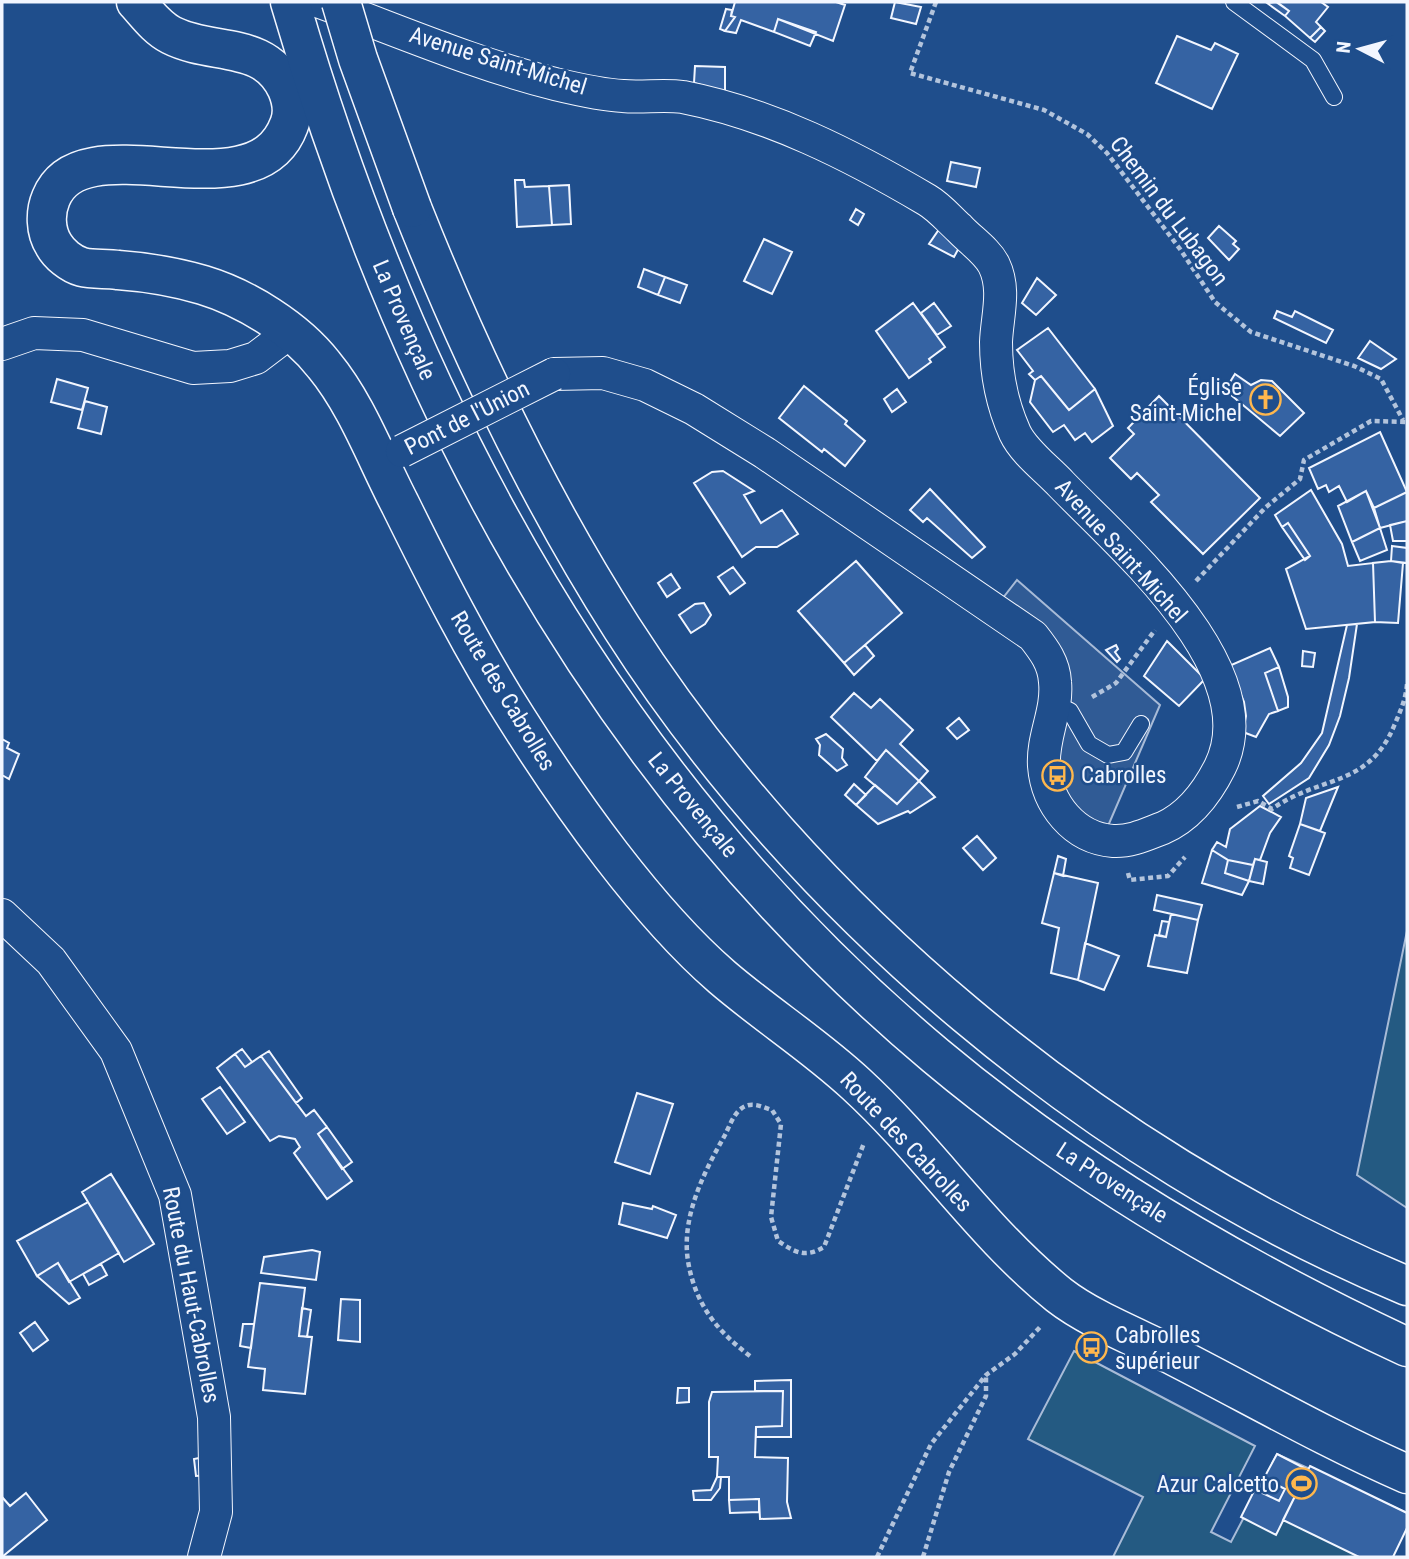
<svg xmlns="http://www.w3.org/2000/svg" width="1409" height="1559" viewBox="0 0 1409 1559" font-family="'Roboto Condensed',sans-serif">
<style>
.green{fill:#245a82;stroke:#a8bbd7;stroke-width:2}
.parking{fill:#305b95;stroke:#a8bbd7;stroke-width:2}
.building{fill:#3563a3;stroke:#f2f6ff;stroke-width:2}
.lines{fill:none;stroke-linecap:round;stroke-linejoin:round}
.lane-casing{stroke:#f2f6ff;stroke-width:18}
.street-casing{stroke:#f2f6ff;stroke-width:34}
.secondary-casing{stroke:#f2f6ff;stroke-width:41}
.highway-casing{stroke:#f2f6ff;stroke-width:41}
.path{stroke:#b3c4dc;stroke-width:4.5;stroke-dasharray:5 3.5;stroke-linecap:butt}
.lane{stroke:#1f4e8c;stroke-width:16}
.street{stroke:#1f4e8c;stroke-width:32}
.secondary{stroke:#1f4e8c;stroke-width:38}
.highway{stroke:#1f4e8c;stroke-width:38}
.street-bridge-casing{stroke:#f2f6ff;stroke-width:34;stroke-linecap:butt}
.highway-bridge-casing{stroke:#f2f6ff;stroke-width:41;stroke-linecap:butt}
.street-bridge{stroke:#1f4e8c;stroke-width:32}
.highway-bridge{stroke:#1f4e8c;stroke-width:38}
.labels{text-anchor:middle;dominant-baseline:central;stroke-width:5;stroke-linejoin:round;paint-order:stroke}
.street-label{font-size:23px;fill:#f2f6ff;stroke:#1f4e8c}
.poi-label{font-size:23px;fill:#f2f6ff;stroke:#1f4e8c;text-anchor:end}
</style>
<rect width="100%" height="100%" fill="#1f4e8c"/>
<!-- green -->
<path class="green" d="M1407,931V1208L1357,1175Z
M1074,1351L1255,1446L1211,1532L1231,1542L1277,1454L1407,1513V1527L1391,1557H1113L1143,1497L1028,1439Z"/>
<!-- parking -->
<path class="parking" d="M1017,580L1160,705L1108,826L1087,820L1065,800L1053,759L1066,696L999,603Z"/>
<!-- building -->
<path class="building" d="M735,2H836L845,5L833,41L778,19L774,32L741,20L736,33L725,31L735,17L731,16Z
M895,2L921,7L916,24L891,18Z
M1276,2L1289,11L1285,16L1267,3Z
M1277,2H1321L1328,7L1316,22L1321,27L1310,38L1285,16L1289,11Z
M726,9L732,10L731,16L735,17L725,31L720,29Z
M778,19L816,32L810,46L774,32Z
M1321,27L1325,31L1315,42L1310,38Z
M1177,36L1211,50L1215,43L1238,54L1212,109L1156,83Z
M695,66L725,67V92L694,83Z
M951,162L980,168L976,187L947,181Z
M515,180H524L525,187L549,186L552,225L517,227Z
M569,185L571,224L552,225L549,186Z
M856,209L864,214L858,225L850,220Z
M942,225L962,242L954,257L929,244Z
M1219,226L1236,241L1233,244L1239,249L1229,260L1208,238Z
M764,239L792,252L772,294L744,281Z
M644,269L665,277L658,295L638,287Z
M665,277L687,285L680,303L658,295Z
M1037,278L1056,295L1036,315L1022,303Z
M913,303L945,347L929,359L931,362L909,378L876,331Z
M934,303L951,326L937,335L921,313Z
M1277,311L1292,317L1295,311L1333,330L1326,343L1274,318Z
M1048,328L1095,389L1069,410L1041,376L1035,380L1029,374L1033,371L1017,350Z
M1370,341L1396,359L1381,369L1358,358Z
M1235,374L1251,385L1261,380L1272,381L1304,413L1280,436L1225,390Z
M1041,376L1069,410L1095,389L1113,426L1092,442L1085,433L1075,440L1064,425L1053,432L1030,402L1035,380Z
M57,379L88,388L82,410L51,402Z
M804,386L847,421L845,424L865,441L845,466L824,449L822,452L779,418Z
M897,389L906,402L892,412L884,399Z
M1159,396L1260,498L1203,554L1151,502L1159,495L1137,473L1131,479L1110,458L1134,434L1128,428Z
M85,401L107,407L101,434L78,428Z
M1380,432L1407,492L1374,508L1366,491L1347,502L1339,486L1329,492L1326,485L1318,489L1309,468Z
M723,471L754,491L744,495L761,523L782,510L798,534L777,547H756L742,557L694,483L712,472Z
M930,489L985,547L972,558L927,518L923,522L910,510Z
M1311,490L1342,544L1348,566L1373,563L1375,622L1306,629L1286,569L1310,556L1288,523L1282,527L1275,515Z
M1366,491L1380,528L1352,542L1338,506Z
M1407,492V521L1380,528L1374,508Z
M1407,521V541H1393L1390,525Z
M1288,523L1310,556L1305,560L1282,527Z
M1380,528L1387,550L1360,561L1352,542Z
M1392,546L1407,548V563L1391,561Z
M856,561L902,613L844,663L798,611Z
M1391,561L1403,563L1398,623L1375,622L1373,563Z
M733,567L745,583L730,594L718,577Z
M671,574L680,588L667,597L658,583Z
M704,603L711,615L705,624L691,633L679,615L695,604Z
M1357,624L1349,678L1340,716L1329,745L1309,778L1269,804L1263,796L1301,763L1322,733L1347,625Z
M1167,641L1205,679L1179,706L1144,676Z
M865,645L874,656L854,675L844,663Z
M1116,645L1118,649L1115,652L1120,659L1117,662L1106,650Z
M1270,648L1279,667L1265,673L1278,711L1269,714L1256,737L1243,732L1246,716L1244,702L1229,666Z
M1303,651L1315,653L1313,667L1302,666Z
M1279,667L1288,697V707L1278,711L1265,673Z
M854,693L871,708L880,699L913,730L900,744L928,771L919,781L886,750L877,761L831,717Z
M959,718L969,730L957,739L947,728Z
M826,734L843,749L842,758L847,765L837,771L819,755L820,745L816,739Z
M2,739L9,743L7,748L19,754L9,779L2,775Z
M886,750L919,781L897,804L865,777Z
M919,781L935,797L910,813L908,811L878,824L856,805L875,785L897,804Z
M854,784L866,795L856,805L845,795Z
M1338,787L1320,831L1300,824L1306,798Z
M1260,806L1281,817L1270,833L1260,860L1255,859L1253,865L1228,860L1212,850L1217,842L1226,847L1230,829Z
M1300,824L1325,833L1309,875L1290,868L1293,858L1289,856Z
M977,836L996,858L983,870L963,848Z
M1212,850L1228,860L1225,873L1249,881L1242,895L1202,883Z
M1058,856L1066,859L1063,876L1054,873Z
M1255,859L1267,862L1263,884L1249,881Z
M1228,860L1253,865L1249,881L1225,873Z
M1054,873L1098,883L1078,980L1051,973L1059,928L1042,923Z
M1157,895L1202,905L1198,920L1154,910Z
M1171,914L1198,920L1187,973L1148,966L1155,935L1166,937Z
M1162,921L1169,922L1166,937L1159,935Z
M1085,943L1119,956L1104,990L1078,980Z
M242,1049L252,1062L245,1067L235,1054Z
M269,1051L302,1098L296,1103L261,1056Z
M235,1054L245,1067L261,1056L306,1116L314,1110L327,1127L318,1134L352,1181L327,1199L294,1153L300,1147L295,1139L279,1136L270,1141L217,1068Z
M220,1087L245,1122L227,1134L202,1099Z
M637,1093L673,1104L650,1174L615,1162Z
M327,1127L352,1162L342,1169L318,1134Z
M111,1174L154,1244L124,1262L82,1192Z
M88,1202L119,1253L69,1282L58,1263L37,1276L17,1241Z
M623,1203L652,1209L653,1206L676,1215L667,1238L619,1224Z
M312,1250L320,1252L316,1280L261,1273L264,1257Z
M58,1263L80,1298L69,1304L37,1276Z
M101,1264L107,1275L89,1285L83,1274Z
M260,1283L305,1288L299,1336L312,1337L305,1394L263,1390L265,1369L248,1367Z
M341,1299L360,1300V1342L338,1340Z
M302,1308L311,1310L307,1337L299,1336Z
M35,1322L48,1340L33,1351L20,1333Z
M243,1324H254L251,1348L240,1346Z
M791,1380V1437H756V1427L782,1426L783,1391H755V1381Z
M678,1388H689V1402L677,1403Z
M783,1391L782,1426L756,1427L755,1457L788,1458L787,1502L791,1518L760,1519L759,1499L729,1500V1477H717L718,1457H709V1402L712,1392Z
M1277,1454L1308,1470L1276,1535L1241,1517L1255,1489L1279,1501L1285,1489L1264,1478Z
M209,1456L211,1475L196,1476L194,1459Z
M1310,1466L1407,1513V1528L1393,1557H1359L1283,1520Z
M717,1477H721L720,1488L711,1500H694L693,1491L711,1490Z
M1264,1478L1285,1489L1279,1501L1258,1491Z
M26,1493L47,1520L2,1557V1497L10,1506Z
M759,1499V1512L730,1513L729,1500Z"/>
<g class="lines">
<defs>
<path id="lane" d="M1234,2L1313,60L1334,97
M1055,704L1070,711L1089,744L1108,755L1124,752L1141,724"/>
<path id="street" d="M320,2C397,30 475,64 555,84C576,89 601,95 623,96C642,98 663,94 683,97C770,114 851,155 927,200C939,207 949,219 959,228C970,240 987,251 994,265C1006,290 997,316 996,342C996,374 1002,404 1015,433C1024,452 1047,469 1061,484C1121,546 1268,670 1220,767C1207,793 1190,816 1163,828C1147,834 1131,842 1113,841C1074,838 1047,804 1044,766C1042,737 1058,711 1055,682C1054,663 1044,650 1033,636L765,453L694,409L645,385L603,373L554,374
M2,344L34,333L83,335L193,368L230,366L256,358L289,333
M2,915L51,961L116,1051L175,1195L214,1417L216,1512L204,1557"/>
<path id="secondary" d="M136,2C147,14 157,28 171,35C212,56 265,40 287,89C292,101 294,113 289,125C254,219 83,119 51,198C45,212 45,231 54,245C59,254 71,264 82,267C93,270 107,268 118,270C146,272 176,277 203,285C246,298 296,329 324,365C357,405 376,458 400,504C436,577 473,650 517,719C570,803 647,912 722,977C765,1014 814,1045 856,1084C928,1150 982,1233 1059,1295C1091,1320 1141,1339 1178,1358C1254,1397 1329,1440 1407,1474"/>
<path id="highway" d="M290,2C408,408 608,781 936,1056C1078,1175 1240,1269 1407,1347
M412,208C470,354 537,495 622,628C803,911 1097,1157 1407,1286"/>
</defs>
<!-- lane casing -->
<use href="#lane" class="lane-casing"/>
<!-- street casing -->
<use href="#street" class="street-casing"/>
<!-- secondary casing -->
<use href="#secondary" class="secondary-casing"/>
<!-- highway casing -->
<use href="#highway" class="highway-casing"/>
<!-- path -->
<path class="path" d="M936,2L910,73L1044,110L1087,134L1107,153L1180,249L1215,302L1251,332L1354,366L1381,379L1403,420
M1196,581L1266,507L1300,479L1304,460L1371,421L1407,422
M1092,697L1116,683L1155,630
M1237,807L1258,801L1272,809C1320,775 1368,788 1394,726C1400,712 1406,699 1407,684
M1128,873L1130,880L1168,876L1185,857
M750,1356C717,1331 695,1304 688,1261C681,1217 704,1172 725,1135C729,1127 734,1113 742,1108C752,1101 762,1107 772,1110L781,1124L771,1217L778,1241C796,1253 805,1258 824,1247L864,1143
M877,1557L931,1444L986,1375L1015,1354L1041,1326
M923,1557L949,1472L986,1396V1376"/>
<!-- lane -->
<use href="#lane" class="lane"/>
<!-- street -->
<use href="#street" class="street"/>
<!-- secondary -->
<use href="#secondary" class="secondary"/>
<!-- highway -->
<use href="#highway" class="highway"/>
<defs>
<path id="street-bridge" d="M402,451L554,374"/>
<path id="highway-bridge" d="M341,2L358,59L412,208"/>
</defs>
<!-- street-bridge casing -->
<use href="#street-bridge" class="street-bridge-casing"/>
<!-- highway-bridge casing -->
<use href="#highway-bridge" class="highway-bridge-casing"/>
<!-- street-bridge -->
<use href="#street-bridge" class="street-bridge"/>
<!-- highway-bridge -->
<use href="#highway-bridge" class="highway-bridge"/>
</g>
<!-- icons -->
<defs>
<symbol id="church-ring" viewBox="-11 -11 22 22"><circle r="9.5" fill="#1f4e8c" stroke="#ffb74d" stroke-width="1.5"/><path d="M-1.2-6h2.4v3.5h3.3v2.4h-3.3V6h-2.4V-.1h-3.3v-2.4h3.3Z" fill="#ffb74d"/></symbol>
<symbol id="bus-ring" viewBox="-11 -11 22 22"><circle r="9.5" fill="#1f4e8c" stroke="#ffb74d" stroke-width="1.5"/><path d="M-5-6H5V4H4V6H2V4H-2V6H-4V4H-5ZM-3.5-4V0h7V-4ZM-3.5 1.2v1.5H-2V1.2ZM2 1.2v1.5H3.5V1.2Z" fill="#ffb74d"/></symbol>
<symbol id="stadium-ring" viewBox="-11 -11 22 22"><circle r="9.5" fill="#1f4e8c" stroke="#ffb74d" stroke-width="1.5"/><path d="M0-5a6.5 5 0 1 0 0 10a6.5 5 0 1 0 0-10ZM-3.5-1.8h7v3.6h-7Z" fill="#ffb74d"/></symbol>
</defs>
<g fill-rule="evenodd">
<use href="#church-ring" x="1248" y="382" width="35" height="35"/>
<use href="#bus-ring" x="1040" y="758" width="35" height="35"/>
<use href="#bus-ring" x="1074" y="1330" width="35" height="35"/>
<use href="#stadium-ring" x="1284" y="1466" width="35" height="35"/>
</g>
<g class="labels">
<!-- street labels -->
<g class="street-label">
<text transform="translate(498 61) rotate(17)">Avenue Saint-Michel</text>
<text transform="translate(1169 211) rotate(53)">Chemin du Lubagon</text>
<text transform="translate(404 320) rotate(67)">La Provençale</text>
<text transform="translate(467 418) rotate(-27)">Pont de l'Union</text>
<text transform="translate(1121 551) rotate(48)">Avenue Saint-Michel</text>
<text transform="translate(503 691) rotate(59)">Route des Cabrolles</text>
<text transform="translate(693 805) rotate(51)">La Provençale</text>
<text transform="translate(906 1142) rotate(47)">Route des Cabrolles</text>
<text transform="translate(1112 1183) rotate(33)">La Provençale</text>
<text transform="translate(191 1295) rotate(79)">Route du Haut-Cabrolles</text>
</g>
<!-- poi labels -->
<g class="poi-label">
<text x="1242" y="387">Église<tspan x="1242" dy="26">Saint-Michel</tspan></text>
<text x="1081" y="775" text-anchor="start">Cabrolles</text>
<text x="1115" y="1335" text-anchor="start">Cabrolles<tspan x="1115" dy="26">supérieur</tspan></text>
<text x="1279" y="1484">Azur Calcetto</text>
</g>
</g>
<!-- border -->
<rect width="1409" height="1559" fill="none" stroke="#f2f6ff" stroke-width="7"/>
<!-- north arrow -->
<g transform="translate(1360 49) rotate(276)" stroke="#1f4e8c" stroke-width="5" paint-order="stroke">
<path d="M0-5L12 26L0 18L-12 26Z" fill="#f2f6ff"/>
<text y="-10" font-size="19" font-weight="bold" text-anchor="middle" fill="#f2f6ff">N</text>
</g>
</svg>
